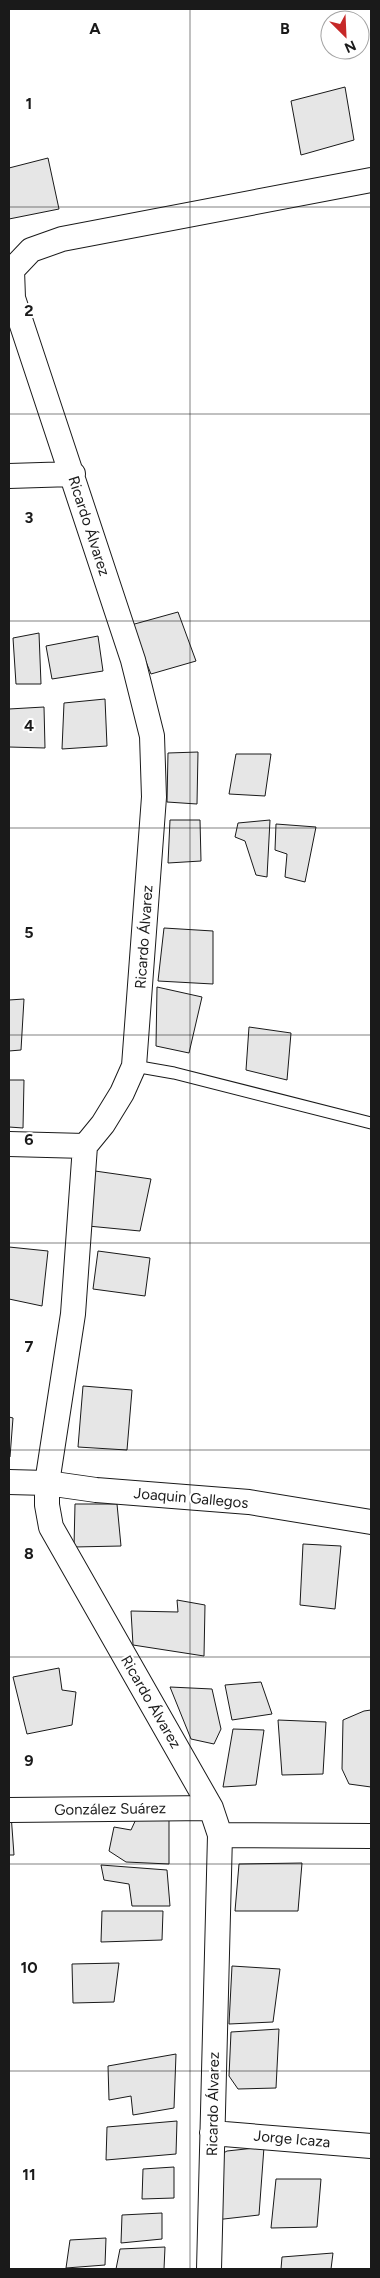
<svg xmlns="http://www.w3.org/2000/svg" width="380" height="2278" viewBox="0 0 380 2278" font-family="Figtree,sans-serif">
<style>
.building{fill:#e6e6e6;stroke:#1a1a1a}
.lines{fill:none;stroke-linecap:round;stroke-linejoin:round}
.lane-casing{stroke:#1a1a1a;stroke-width:13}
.street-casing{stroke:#1a1a1a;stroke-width:26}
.lane{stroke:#fff;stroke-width:11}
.street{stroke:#fff;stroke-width:24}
.grid{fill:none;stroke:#1a1a1a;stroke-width:1;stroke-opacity:0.55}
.labels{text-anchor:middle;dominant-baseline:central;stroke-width:4;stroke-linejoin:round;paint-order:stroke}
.street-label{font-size:15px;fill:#1a1a1a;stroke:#fff}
.grid-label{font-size:16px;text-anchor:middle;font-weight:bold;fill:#1a1a1a;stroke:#fff;stroke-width:4;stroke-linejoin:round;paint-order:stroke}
</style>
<rect width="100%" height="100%" fill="#fff"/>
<!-- building -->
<path class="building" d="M345,87L354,140L301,155L291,101Z
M48,158L59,209L9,219V168Z
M178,612L196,661L151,674L131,625Z
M39,633L41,684H16L13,638Z
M98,636L103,671L52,679L46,646Z
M105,699L107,746L62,749L64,703Z
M44,707L45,748L9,747V709Z
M198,752L197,804L167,802L168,753Z
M236,754H271L265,796L229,794Z
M170,820H200L201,861L168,863Z
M270,820L267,877L256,875L245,841L235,837L238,823Z
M276,824L316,827L305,882L285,877L287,854L275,850Z
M164,928L213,931V984L158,981Z
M157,987L202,997L189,1053L156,1046Z
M24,999L21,1050L9,1051V1000Z
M249,1027L291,1033L287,1080L246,1070Z
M9,1080H24L23,1128L9,1127Z
M95,1171L151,1179L140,1231L88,1226Z
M9,1247L48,1251L42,1306L9,1299Z
M98,1251L150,1258L145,1296L93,1289Z
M83,1386L132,1390L127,1450L78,1447Z
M9,1417L13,1418L10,1457H9Z
M75,1504H117L121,1546L74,1547Z
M303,1544L341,1546L335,1609L300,1605Z
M177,1600L205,1605L204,1656L133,1645L131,1611L178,1612Z
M59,1668L62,1690L76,1692L72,1725L27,1734L13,1677Z
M261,1682L272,1714L232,1720L225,1685Z
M170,1687L212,1689L221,1729L214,1744L191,1739Z
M371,1710V1787L349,1784L342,1769L343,1720L364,1711Z
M278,1720L326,1722L323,1774L282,1775Z
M233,1729L264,1730L256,1785L223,1787Z
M11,1814L14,1855H9V1815Z
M169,1814V1864L126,1862L109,1851L114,1827L131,1830L137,1817Z
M302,1863L298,1911H235L239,1864Z
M101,1865L167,1870L170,1906H132L129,1884L104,1880Z
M102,1911H163L162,1940L101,1942Z
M119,1963L114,2002L73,2003L72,1964Z
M232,1966L280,1969L273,2022L229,2024Z
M279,2029L276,2088L238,2089L229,2076L231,2032Z
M176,2054L174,2108L133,2115L131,2096L109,2100L108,2066Z
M177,2121L176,2154L106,2160L107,2127Z
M264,2147L259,2215L215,2220L218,2156L227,2151Z
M174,2167V2198L142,2199L143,2169Z
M276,2179H321L317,2227L271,2228Z
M162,2213V2239L121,2243L122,2215Z
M106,2238L105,2265L66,2268L70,2240Z
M165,2247L164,2269H116L120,2249Z
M333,2253L331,2269H281L282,2257Z"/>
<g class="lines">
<defs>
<path id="lane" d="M134,1066L174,1073L371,1123"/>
<path id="street" d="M9,476L73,474
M9,1144L85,1146
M9,1482L47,1483L96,1490L249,1502L371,1522
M9,1810L211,1808
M220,1835L371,1836
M212,2133L371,2146
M209,2269L220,1835L211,1808L51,1527L47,1505V1483L73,1314L85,1146L103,1124L122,1093L134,1066L154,797L152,736L133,660L13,298L12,270L31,250L62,239L371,180"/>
</defs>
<!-- lane casing -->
<use href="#lane" class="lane-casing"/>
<!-- street casing -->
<use href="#street" class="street-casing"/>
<!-- lane -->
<use href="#lane" class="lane"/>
<!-- street -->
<use href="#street" class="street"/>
</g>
<!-- grid -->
<path class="grid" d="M190,9V2269M9,207H371M9,414H371M9,621H371M9,828H371M9,1035H371M9,1243H371M9,1450H371M9,1657H371M9,1864H371M9,2071H371"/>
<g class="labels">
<!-- street labels -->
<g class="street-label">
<text transform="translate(89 526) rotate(72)">Ricardo Álvarez</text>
<text transform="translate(144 937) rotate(-86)">Ricardo Álvarez</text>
<text transform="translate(191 1498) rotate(5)">Joaquin Gallegos</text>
<text transform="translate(151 1702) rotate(60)">Ricardo Álvarez</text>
<text transform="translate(110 1809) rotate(-1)">González Suárez</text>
<text transform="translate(213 2104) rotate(-89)">Ricardo Álvarez</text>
<text transform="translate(292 2139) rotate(5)">Jorge Icaza</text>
</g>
</g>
<g class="grid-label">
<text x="95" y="34">A</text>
<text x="285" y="34">B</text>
<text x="29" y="109">1</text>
<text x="29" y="316">2</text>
<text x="29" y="523">3</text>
<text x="29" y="731">4</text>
<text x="29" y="938">5</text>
<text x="29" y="1145">6</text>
<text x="29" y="1352">7</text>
<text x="29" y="1559">8</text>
<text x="29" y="1766">9</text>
<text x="29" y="1973">10</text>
<text x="29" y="2180">11</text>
</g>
<!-- border -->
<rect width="380" height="2278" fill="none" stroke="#1a1a1a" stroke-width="20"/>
<!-- north arrow -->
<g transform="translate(345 35) rotate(156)"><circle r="24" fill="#ffffff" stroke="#a3a3a3"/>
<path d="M0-4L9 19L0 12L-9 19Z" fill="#c62828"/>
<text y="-8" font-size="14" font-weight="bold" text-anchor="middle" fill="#1a1a1a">N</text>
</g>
</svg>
